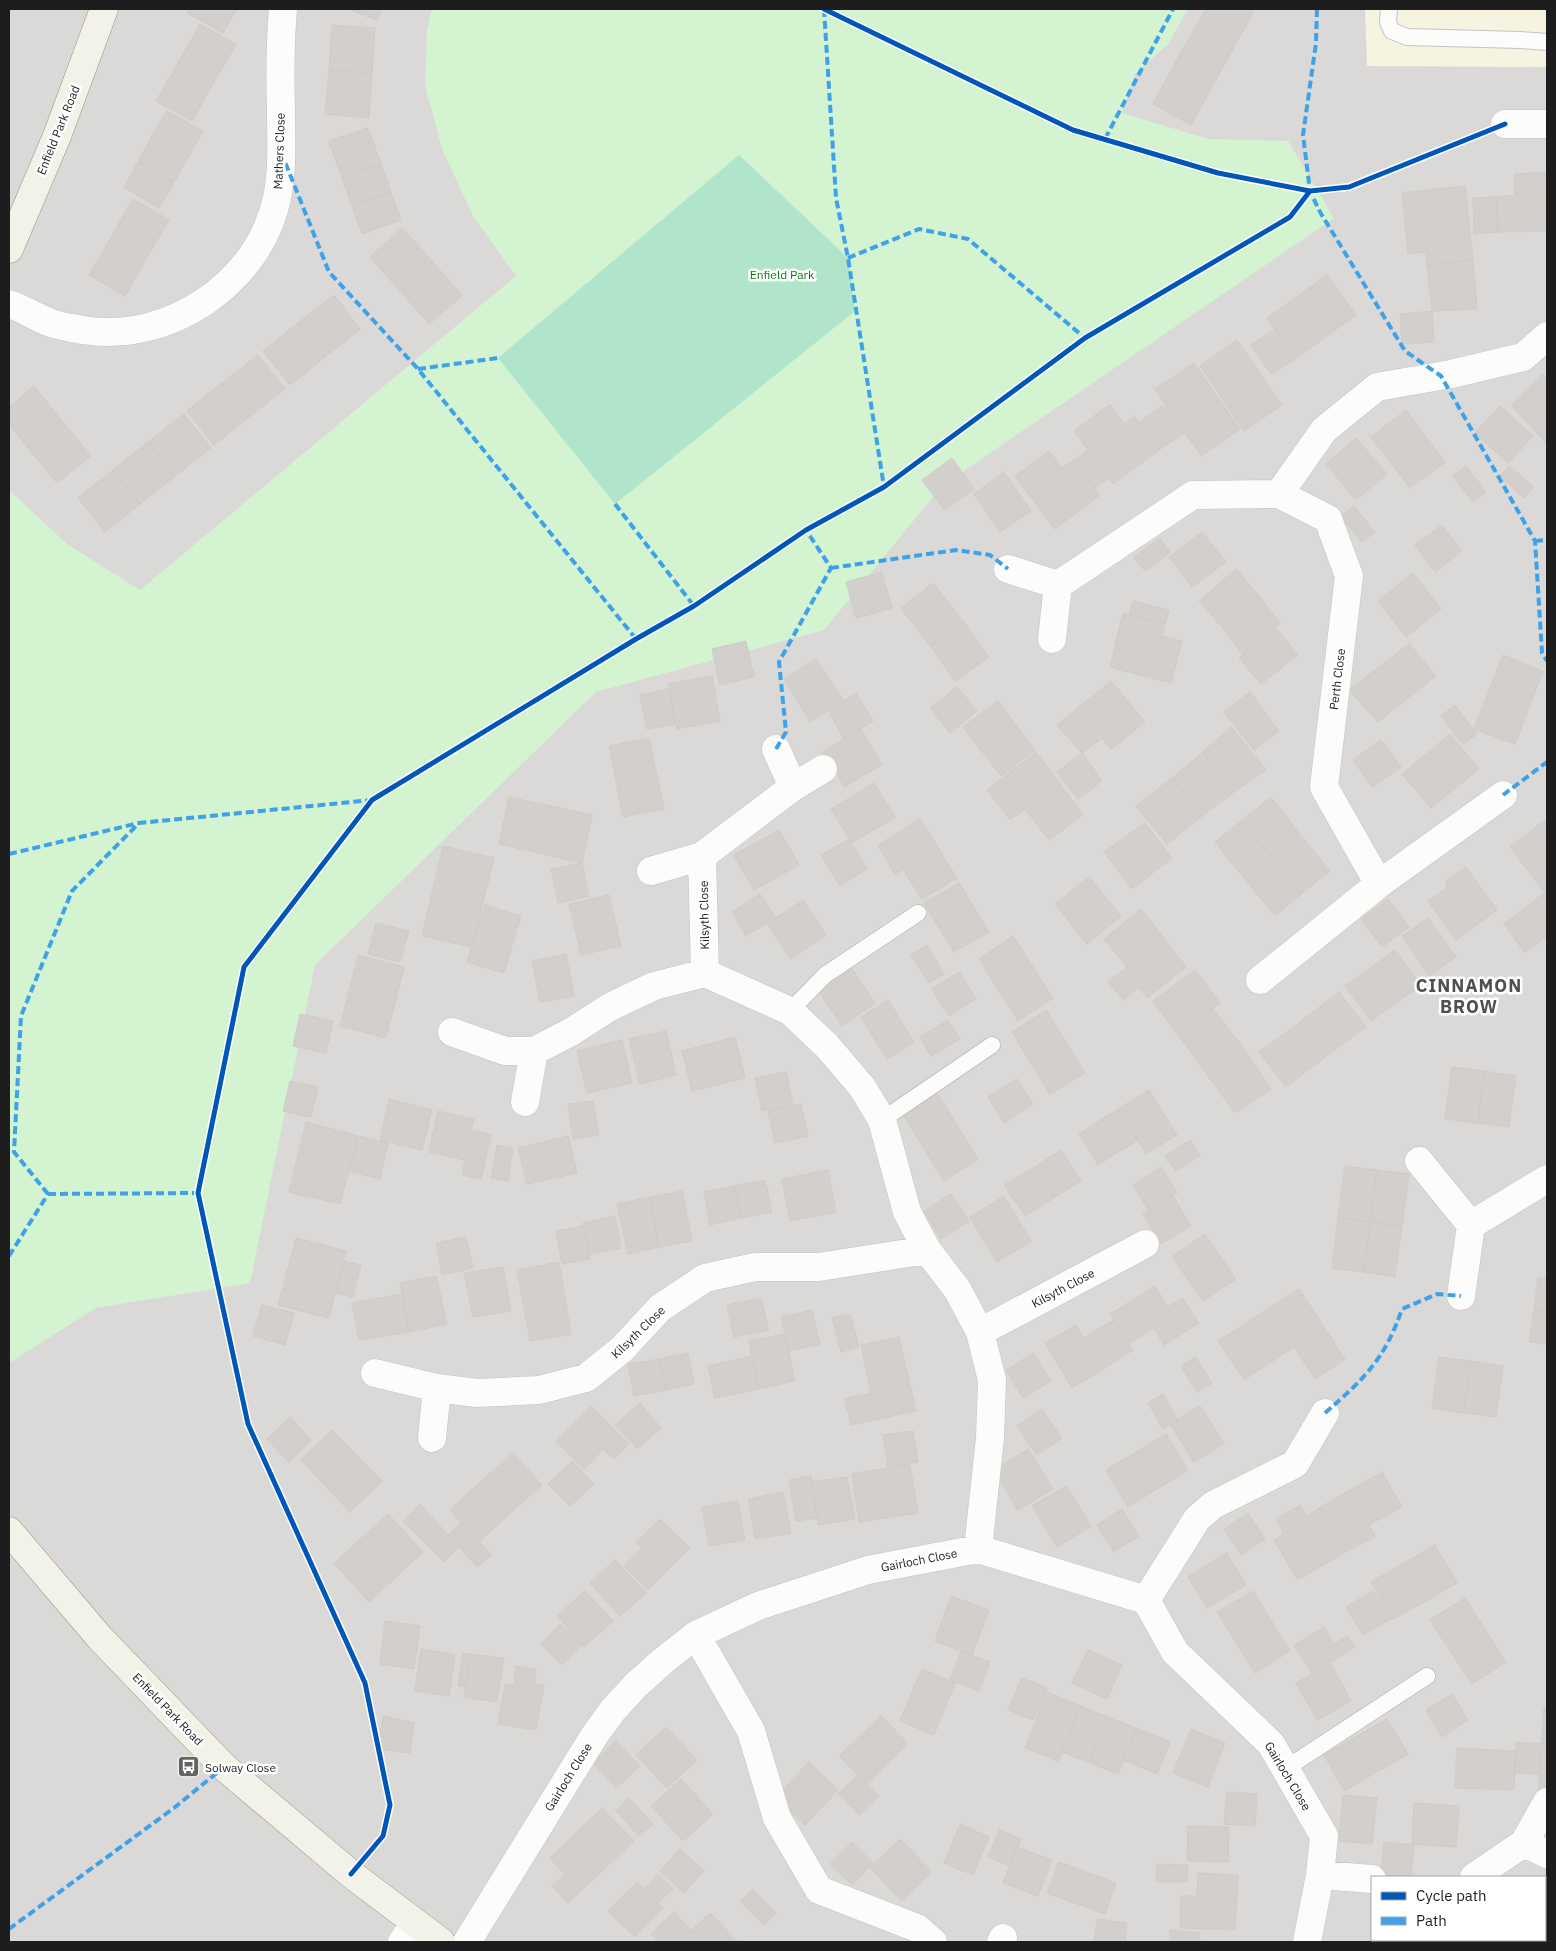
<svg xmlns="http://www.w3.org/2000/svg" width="1556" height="1951" viewBox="0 0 1556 1951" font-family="'IBM Plex Sans',sans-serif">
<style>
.residential{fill:#dbd9d7;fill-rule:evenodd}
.education{fill:#f6f4e0}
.park{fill:#d3f3d1}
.pitch{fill:#b0e4cb}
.building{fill:#d2cfcd;stroke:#cfcbc7}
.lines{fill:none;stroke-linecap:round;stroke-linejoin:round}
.lane-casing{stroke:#c4c3c2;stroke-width:18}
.street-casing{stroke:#c4c3c2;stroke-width:29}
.secondary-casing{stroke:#95957e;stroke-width:29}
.lane{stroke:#fcfcfb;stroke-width:16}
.street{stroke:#fcfcfb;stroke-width:28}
.secondary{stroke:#f3f2e9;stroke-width:28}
.quiet{stroke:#3da2ea;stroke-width:4;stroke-dasharray:8 4;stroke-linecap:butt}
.cycleway-casing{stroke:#fff;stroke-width:8}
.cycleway{stroke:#0057b8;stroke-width:5}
.labels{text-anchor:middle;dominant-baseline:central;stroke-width:5;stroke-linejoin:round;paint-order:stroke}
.street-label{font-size:12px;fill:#1d1d1d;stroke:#fff}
.park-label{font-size:12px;fill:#097d0c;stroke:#fff}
.poi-label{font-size:12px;fill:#1d1d1d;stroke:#fff;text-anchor:start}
.district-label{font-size:18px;font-weight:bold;letter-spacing:1px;fill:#505050;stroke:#fff}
</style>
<rect width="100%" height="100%" fill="#ece9e6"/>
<!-- residential -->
<path class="residential" d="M9,9H1547V1942H9ZM1372,1877H1545V1940H1372Z"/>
<!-- education -->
<path class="education" d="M1365,9H1547V67L1367,66Z"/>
<!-- park -->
<path class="park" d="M432,9H1188L1168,44L1135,74L1122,113L1208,139L1288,141L1334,218L942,486L824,630L596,692L315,965L250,1283L96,1308L9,1363V490L67,544L140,590L516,276L473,216L442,149L425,85L427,30Z"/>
<!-- pitch -->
<path class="pitch" d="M739,155L848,258L855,311L615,504L498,358Z"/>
<!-- building -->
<path class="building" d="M189,9H237L223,33L187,13Z
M347,9H382L377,20Z
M1206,9H1255L1234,47L1196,26Z
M200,24L236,44L221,70L186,49Z
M332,25L375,28L372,73L329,70Z
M1196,26L1234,47L1212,87L1174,65Z
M186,49L221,70L206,96L171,75Z
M1174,65L1212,87L1191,125L1153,104Z
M329,70L372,73L369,118L325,114Z
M171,75L206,96L192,121L156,101Z
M167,111L203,131L189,156L152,136Z
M368,128L381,164L342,178L329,141Z
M152,136L189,156L174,182L138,162Z
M138,162L174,182L159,208L124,187Z
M381,164L391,192L352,206L342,178Z
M1547,172V231L1498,232L1496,197L1515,195L1514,174Z
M1465,186L1473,260L1427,265L1426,252L1408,254L1402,193Z
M391,192L401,220L362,234L352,206Z
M1496,197L1498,232L1474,234L1473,198Z
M133,199L169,220L154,245L118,225Z
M118,225L154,245L140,270L104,250Z
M402,228L433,262L400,291L370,257Z
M104,250L140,270L125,296L89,275Z
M1473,260L1477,309L1432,311L1427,265Z
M433,262L462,296L429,324L400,291Z
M1327,275L1356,315L1295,359L1267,318Z
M334,295L360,329L325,357L298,323Z
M1432,311L1434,342L1402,344L1400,314Z
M298,323L325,357L290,385L263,351Z
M1275,329L1295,359L1271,374L1251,345Z
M1237,340L1282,405L1244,431L1200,366Z
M258,355L285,389L249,417L222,383Z
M1194,363L1240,429L1201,456L1155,389Z
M1543,374L1547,378V444L1511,405Z
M222,383L249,417L214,445L187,411Z
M34,386L62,421L28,448L9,424V407Z
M1110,404L1124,424L1134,416L1159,450L1113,484L1074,431Z
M1163,405L1184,433L1159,450L1139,422Z
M1500,406L1533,436L1508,463L1475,433Z
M1406,410L1445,462L1410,488L1371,437Z
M184,414L211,448L175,476L148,442Z
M62,421L91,456L57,483L28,448Z
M1356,438L1387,474L1356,500L1326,464Z
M148,442L175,476L140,504L113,470Z
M1049,451L1062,468L1074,460L1100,495L1055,529L1015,476Z
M1087,451L1108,479L1094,488L1074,460Z
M952,458L974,489L944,510L922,480Z
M1466,466L1486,492L1473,502L1453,476Z
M1509,466L1534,487L1524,498L1500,476Z
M113,470L140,504L105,532L78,498Z
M1004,472L1031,511L1000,532L974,494Z
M1354,506L1375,532L1362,542L1340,517Z
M1442,525L1462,551L1435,572L1415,545Z
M1202,532L1226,562L1192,587L1169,557Z
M1160,538L1170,552L1145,571L1134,557Z
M1236,569L1259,596L1222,627L1199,601Z
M882,572L892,608L856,618L846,582Z
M1413,573L1441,609L1406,637L1378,601Z
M933,583L963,621L930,646L901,608Z
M1259,596L1280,623L1242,654L1222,627Z
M1133,601L1169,610L1165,624L1129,615Z
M1123,613L1165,624L1162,636L1182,641L1171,683L1110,667Z
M963,621L989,657L955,681L930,646Z
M1276,628L1298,655L1261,684L1239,658Z
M746,641L754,677L720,685L712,649Z
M1409,644L1436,676L1378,722L1349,690Z
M1503,655L1543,671L1515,744L1474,729Z
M816,659L844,701L810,722L784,679Z
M712,676L720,721L677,729L668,684Z
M1111,681L1145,722L1111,749L1102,738L1082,753L1057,725Z
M957,687L977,711L950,733L930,708Z
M669,689L675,724L647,729L640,695Z
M1250,692L1279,731L1254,750L1224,712Z
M856,693L873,721L844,740L829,711Z
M998,701L1035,750L1001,776L963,727Z
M1455,705L1477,734L1463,744L1441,716Z
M1231,727L1266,770L1234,792L1203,752Z
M861,729L882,764L845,787L823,752Z
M1450,734L1479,769L1431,808L1402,774Z
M649,738L664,809L623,817L609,746Z
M1381,740L1401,767L1372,787L1353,760Z
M1036,752L1083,815L1049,840L1025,809L1010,820L987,790Z
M1203,752L1234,792L1202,816L1172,778Z
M1082,753L1102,781L1078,799L1057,772Z
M1172,778L1202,816L1167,844L1136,806Z
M874,783L895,817L852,843L831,809Z
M509,797L592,815L582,863L499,844Z
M1271,797L1299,833L1270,856L1241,821Z
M920,819L957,878L922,899L903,869L895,874L878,845Z
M1241,821L1270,856L1243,877L1215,842Z
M1544,821L1547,825V896L1510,847Z
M1145,823L1172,858L1132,889L1104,852Z
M779,830L799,865L754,890L734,855Z
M1299,833L1330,871L1301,894L1270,856Z
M849,839L867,869L840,886L821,855Z
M443,846L494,858L472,947L422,936Z
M1270,856L1301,894L1275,916L1243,877Z
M582,863L589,896L558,903L551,869Z
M1466,867L1497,910L1456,940L1428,901L1448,887L1445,882Z
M1089,877L1121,916L1087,944L1055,904Z
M959,883L989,932L954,952L924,903Z
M760,894L776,918L746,936L732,912Z
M1543,894L1547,900V936L1525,953L1504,924Z
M609,895L621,946L581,955L569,904Z
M1388,899L1409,927L1382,947L1361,919Z
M803,900L826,935L791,959L767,924Z
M485,905L521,916L504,973L467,962Z
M1141,909L1164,938L1127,967L1104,939Z
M1428,918L1456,957L1429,976L1402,936Z
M376,923L409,931L400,962L368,954Z
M1013,936L1053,998L1018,1021L979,959Z
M1164,938L1186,967L1147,998L1139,987L1123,1000L1108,982Z
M927,945L944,974L929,983L911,955Z
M1395,950L1421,985L1371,1021L1345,986Z
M566,954L574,996L540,1002L532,961Z
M358,955L404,967L386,1038L340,1026Z
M851,967L875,1003L842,1026L818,990Z
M1195,970L1220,1003L1178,1035L1153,1001Z
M959,972L976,999L949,1016L932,989Z
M1339,992L1366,1027L1325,1057L1300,1022Z
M888,1000L914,1042L887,1059L861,1017Z
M1213,1009L1242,1046L1206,1073L1178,1035Z
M1046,1010L1085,1073L1050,1094L1012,1032Z
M300,1014L333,1021L326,1053L293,1046Z
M948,1020L960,1039L931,1056L920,1037Z
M1300,1022L1325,1057L1286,1087L1259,1052Z
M666,1031L676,1075L640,1084L629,1039Z
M735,1037L745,1078L692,1091L682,1051Z
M622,1040L632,1083L587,1093L577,1051Z
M1242,1046L1271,1089L1235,1113L1206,1073Z
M1452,1067L1484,1071L1478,1123L1445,1119Z
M1484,1071L1516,1076L1509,1127L1478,1123Z
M786,1072L793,1106L762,1111L755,1078Z
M1017,1079L1033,1104L1004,1123L988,1097Z
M290,1081L318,1087L311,1117L283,1111Z
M1149,1090L1177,1135L1146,1154L1118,1109Z
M937,1093L978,1159L944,1181L903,1114Z
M389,1099L432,1110L422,1150L380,1140Z
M593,1101L599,1135L573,1139L568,1104Z
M801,1104L808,1136L775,1143L768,1111Z
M1118,1109L1138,1140L1098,1165L1079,1134Z
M438,1111L474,1119L471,1130L491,1135L481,1179L462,1175L465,1160L429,1152Z
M306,1122L358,1136L340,1204L289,1192Z
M358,1136L388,1143L380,1179L349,1171Z
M568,1136L577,1173L527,1184L518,1148Z
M1190,1140L1200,1155L1176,1171L1165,1156Z
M497,1145L513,1148L508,1181L491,1178Z
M1061,1150L1081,1181L1055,1197L1036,1166Z
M1036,1166L1055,1197L1025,1216L1004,1185Z
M1345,1166L1377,1170L1370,1222L1338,1217Z
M1161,1167L1177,1193L1149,1211L1133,1185Z
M828,1170L836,1212L790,1221L782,1179Z
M1377,1170L1409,1174L1402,1226L1370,1222Z
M765,1180L772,1212L741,1218L734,1186Z
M734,1186L741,1218L710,1225L704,1192Z
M682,1191L692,1241L659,1247L650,1197Z
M951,1194L969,1221L941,1239L924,1211Z
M1004,1196L1031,1241L997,1262L970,1217Z
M1173,1196L1191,1226L1161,1244L1143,1214Z
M650,1197L659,1247L628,1254L617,1204Z
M615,1216L621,1248L589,1254L583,1223Z
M1338,1217L1370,1222L1364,1272L1332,1268Z
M1370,1222L1402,1226L1395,1277L1364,1272Z
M584,1226L590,1259L562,1264L556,1231Z
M1205,1234L1236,1279L1203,1301L1172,1257Z
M466,1237L473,1268L442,1275L436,1243Z
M296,1238L346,1251L329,1318L278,1305Z
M344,1261L361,1265L353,1297L335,1293Z
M559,1262L571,1334L530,1341L517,1270Z
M503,1267L511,1311L473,1317L464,1273Z
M436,1276L447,1324L409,1332L400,1283Z
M1538,1278L1547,1279V1312L1534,1310Z
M1155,1286L1168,1307L1182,1298L1199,1323L1164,1345L1154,1328L1130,1343L1110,1314Z
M1299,1289L1345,1359L1315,1379L1294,1347L1244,1380L1218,1341Z
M402,1294L409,1332L359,1340L352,1303Z
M761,1298L769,1330L734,1337L727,1305Z
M262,1305L294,1313L285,1345L253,1336Z
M812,1310L820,1344L789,1351L781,1317Z
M1534,1310L1547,1312V1344L1529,1342Z
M850,1314L859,1347L841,1352L832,1318Z
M1114,1320L1133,1350L1103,1369L1084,1338Z
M1076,1325L1103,1369L1072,1388L1045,1343Z
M785,1334L795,1381L759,1389L749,1341Z
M899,1337L916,1411L851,1425L845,1399L871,1393L861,1345Z
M688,1353L694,1384L666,1390L660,1359Z
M1033,1353L1051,1381L1023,1398L1006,1370Z
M752,1356L759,1389L715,1398L708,1366Z
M1195,1357L1212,1383L1197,1392L1181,1366Z
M1439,1357L1471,1361L1464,1413L1432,1408Z
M660,1359L666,1390L634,1396L628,1364Z
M1471,1361L1503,1366L1496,1417L1464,1413Z
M1163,1394L1178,1420L1163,1429L1148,1403Z
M640,1403L661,1428L637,1449L615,1425Z
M591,1406L629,1444L614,1459L603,1449L584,1469L556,1441Z
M1200,1406L1224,1443L1194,1462L1170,1424Z
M1042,1409L1062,1438L1037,1455L1017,1426Z
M290,1417L311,1440L289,1462L267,1439Z
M332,1430L382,1481L350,1512L301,1460Z
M913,1431L918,1462L888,1468L883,1435Z
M1166,1434L1188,1470L1128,1507L1106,1470Z
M1028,1449L1053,1489L1018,1510L994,1470Z
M513,1453L542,1485L508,1515L479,1483Z
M572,1461L594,1484L570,1506L548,1484Z
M910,1464L918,1513L859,1522L852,1474Z
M1382,1472L1402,1507L1369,1525L1375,1537L1345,1552L1319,1508Z
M811,1476L817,1518L796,1521L789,1480Z
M847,1477L855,1519L818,1525L812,1482Z
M479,1483L508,1515L479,1542L450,1510Z
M1066,1486L1091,1526L1057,1547L1032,1506Z
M783,1492L791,1533L755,1539L748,1499Z
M738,1501L745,1540L709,1546L702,1507Z
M420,1504L459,1547L444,1562L403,1521Z
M1300,1505L1307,1516L1319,1508L1345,1552L1298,1580L1274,1540L1284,1534L1276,1519Z
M1122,1509L1139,1536L1114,1552L1097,1525Z
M1248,1513L1265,1539L1241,1555L1224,1529Z
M388,1514L423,1552L369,1602L334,1563Z
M660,1519L690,1548L666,1572L636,1543Z
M462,1522L491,1555L477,1567L448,1535Z
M1435,1545L1457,1583L1392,1620L1371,1582Z
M640,1550L665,1573L648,1590L624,1566Z
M1227,1553L1246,1585L1207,1608L1188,1577Z
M615,1560L646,1593L620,1616L590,1583Z
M585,1591L613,1621L584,1647L557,1616Z
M1253,1591L1290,1651L1255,1673L1217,1612Z
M1373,1591L1390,1619L1363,1635L1346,1607Z
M951,1596L989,1610L972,1655L935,1641Z
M1465,1598L1506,1662L1472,1684L1430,1620Z
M385,1621L420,1626L414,1669L380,1664Z
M560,1624L582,1645L562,1665L541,1644Z
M1324,1627L1334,1644L1348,1636L1355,1647L1312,1674L1294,1645Z
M421,1649L455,1655L449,1696L415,1691Z
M1088,1650L1122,1665L1107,1699L1072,1683Z
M961,1651L990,1662L979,1691L950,1680Z
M463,1653L470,1654L466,1687L458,1686Z
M470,1654L504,1658L497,1702L464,1697Z
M1331,1664L1351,1701L1317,1720L1296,1683Z
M516,1666L536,1669L534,1684L544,1685L536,1730L498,1724L505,1684L514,1685Z
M922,1669L955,1683L934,1735L900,1721Z
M1022,1678L1047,1688L1033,1720L1008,1710Z
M1047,1692L1080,1706L1058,1761L1025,1748Z
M1452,1694L1468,1720L1442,1737L1426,1710Z
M1080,1706L1107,1717L1090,1763L1062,1752Z
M1544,1708H1547V1794H1538Z
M383,1716L414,1723L410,1753L378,1749Z
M881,1716L908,1744L867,1784L839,1756Z
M1107,1717L1136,1728L1118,1774L1090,1763Z
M1387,1719L1408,1754L1344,1791L1324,1755Z
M666,1727L697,1760L667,1788L636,1755Z
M1136,1728L1170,1742L1157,1774L1123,1760Z
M1191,1729L1225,1743L1208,1787L1173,1773Z
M616,1741L640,1766L616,1788L593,1763Z
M1516,1742L1542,1744L1539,1774L1514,1773Z
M1457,1748L1516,1751L1514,1790L1455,1788Z
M809,1762L838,1790L805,1825L776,1797Z
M858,1775L879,1796L859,1815L838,1794Z
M681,1779L713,1814L683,1841L651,1806Z
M1227,1792L1257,1794L1255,1826L1224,1824Z
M1343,1795L1377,1798L1372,1844L1339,1841Z
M629,1798L653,1824L639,1836L616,1811Z
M1414,1803L1459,1806L1456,1847L1412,1844Z
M602,1808L634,1841L568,1903L552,1886L565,1874L550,1858Z
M960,1824L989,1837L973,1875L944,1863Z
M1188,1826L1229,1827L1228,1862L1187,1861Z
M999,1830L1021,1839L1010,1866L988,1857Z
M900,1839L932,1872L902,1901L870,1868Z
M852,1842L873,1863L852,1885L830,1864Z
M1384,1842L1414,1845L1411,1877L1381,1875Z
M1017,1847L1052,1860L1038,1896L1003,1883Z
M680,1849L704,1871L684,1893L660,1871Z
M1059,1862L1116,1883L1105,1914L1047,1893Z
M1157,1864L1188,1865L1187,1882H1156Z
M1198,1873L1238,1875L1235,1930L1180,1928L1181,1896H1197Z
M658,1875L673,1889L658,1903L663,1908L635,1937L608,1911L637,1882L644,1889Z
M753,1889L776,1913L764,1925L740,1901Z
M674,1912L691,1931L680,1941L682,1942H659L651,1934Z
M710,1913L738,1942H682L680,1941Z
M1097,1919L1127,1923L1125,1942H1094Z
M1170,1930L1200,1933V1942H1170Z"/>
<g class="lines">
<defs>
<path id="lane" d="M1389,9L1388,22L1392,31L1407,37L1520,40L1547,42
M790,1011L825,975L918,913
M882,1120L992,1045
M1285,1769L1427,1676"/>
<path id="street" d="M1505,124H1547
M9,304C25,309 38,319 54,324C63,327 74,328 83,330C169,344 259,283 277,198C283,169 281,139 281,111C280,76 280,43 283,9
M1279,494L1324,430L1377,387L1451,374L1523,357L1547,336
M1008,569L1058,585L1193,495L1279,494L1328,519L1349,576L1324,787L1379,884
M1052,639L1058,585
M776,749L793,787
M651,871L702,856L793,787L823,769
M705,973L790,1011L827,1046L862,1087L882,1120L907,1212L927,1250L957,1289L980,1332L992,1380L990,1438L978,1549
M1260,980L1379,884L1503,795
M452,1032L505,1051H534L571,1032L610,1007L654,986L705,973L702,856
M525,1102L534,1051
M1419,1161L1471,1225L1461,1296
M1471,1225L1547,1179
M980,1332L1145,1244
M375,1373L437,1388L432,1438
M437,1388L477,1393L539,1390L586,1378L622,1349L660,1308L705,1278L755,1267H819L927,1250
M1146,1600L1197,1519L1213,1505L1295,1464L1325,1413
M696,1635L751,1731L777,1818L819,1890L917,1928L933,1942
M1547,1802L1524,1843L1547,1854
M1320,1875L1372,1879
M1474,1877L1524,1843
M402,1942L415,1924
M467,1942L594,1736L613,1710L636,1685L664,1660L696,1635L758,1606L868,1570L978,1549L1146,1600L1175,1652L1271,1744L1324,1836L1320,1875L1307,1942
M1001,1942L1003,1938"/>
<path id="secondary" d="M9,249L57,136L104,9
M9,1531L100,1638L224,1767L351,1874L441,1942"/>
</defs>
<!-- lane casing -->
<use href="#lane" class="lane-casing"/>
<!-- street casing -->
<use href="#street" class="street-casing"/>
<!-- secondary casing -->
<use href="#secondary" class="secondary-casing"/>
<!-- lane -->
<use href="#lane" class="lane"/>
<!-- street -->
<use href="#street" class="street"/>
<!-- secondary -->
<use href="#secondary" class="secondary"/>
<!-- quiet -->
<path class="quiet" d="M824,9L836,198L848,258L884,487
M1317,9L1316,43L1303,135L1310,191L1320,212L1405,351L1441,376L1535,541L1542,653L1547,661
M1105,139L1173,9
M281,152L329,272L418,369L636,639
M848,258L919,229L968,239L1085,338
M418,369L498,358
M615,504L694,606
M1535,541L1547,540
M831,568L956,550L990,555L1008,569
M776,749L786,732L779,662L831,568L806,530
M1503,795L1547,762
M9,854L139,823
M48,1194L14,1152L21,1016L72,891L139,823L372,800
M48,1194L198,1193
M9,1256L48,1194
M1325,1413C1364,1379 1385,1359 1402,1309L1437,1294L1461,1296
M9,1929L174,1808L224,1767"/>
<defs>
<path id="cycleway" d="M824,9L1073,130L1218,173L1310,191L1349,187L1505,124
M351,1874L383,1836L390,1805L365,1683L248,1424L198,1193L244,967L372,800L636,639L694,606L806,530L884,487L1085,338L1290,217L1310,191"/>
</defs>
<!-- cycleway casing -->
<use href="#cycleway" class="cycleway-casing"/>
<!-- cycleway -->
<use href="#cycleway" class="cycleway"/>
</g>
<!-- icons -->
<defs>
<symbol id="bus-square" viewBox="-11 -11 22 22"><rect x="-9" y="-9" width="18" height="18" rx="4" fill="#656463" stroke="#fff"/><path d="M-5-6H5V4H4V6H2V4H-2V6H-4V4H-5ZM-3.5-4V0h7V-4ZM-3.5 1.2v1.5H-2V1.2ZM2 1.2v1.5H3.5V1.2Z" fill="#fff"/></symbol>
</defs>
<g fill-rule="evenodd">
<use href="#bus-square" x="176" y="1754" width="25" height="25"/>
</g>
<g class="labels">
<!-- street labels -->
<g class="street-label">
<text transform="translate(58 130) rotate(-68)">Enfield Park Road</text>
<text transform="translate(279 151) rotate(-88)">Mathers Close</text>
<text transform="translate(1337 679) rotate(-83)">Perth Close</text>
<text transform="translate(704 915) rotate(-91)">Kilsyth Close</text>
<text transform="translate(1063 1288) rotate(-28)">Kilsyth Close</text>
<text transform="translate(638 1332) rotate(-44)">Kilsyth Close</text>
<text transform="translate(919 1560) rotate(-11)">Gairloch Close</text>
<text transform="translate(168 1709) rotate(46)">Enfield Park Road</text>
<text transform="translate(1288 1776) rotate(59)">Gairloch Close</text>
<text transform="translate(568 1777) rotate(-58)">Gairloch Close</text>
</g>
<!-- park labels -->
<g class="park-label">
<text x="782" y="274">Enfield Park</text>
</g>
<!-- poi labels -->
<g class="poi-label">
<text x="205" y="1767">Solway Close</text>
</g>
<!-- district labels -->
<g class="district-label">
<text x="1469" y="985">CINNAMON<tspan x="1469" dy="21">BROW</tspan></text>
</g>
</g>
<!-- border -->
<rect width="1556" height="1951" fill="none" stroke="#1d1d1d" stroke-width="20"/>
<!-- legend -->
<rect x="1371" y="1876" width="175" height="65" fill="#ffffff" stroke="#a5a5a5"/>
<rect x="1381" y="1892" width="25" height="8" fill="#0057b8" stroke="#a5a5a5"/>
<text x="1416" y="1901" font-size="15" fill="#1d1d1d">Cycle path</text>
<rect x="1381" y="1917" width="25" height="8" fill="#3da2ea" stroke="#a5a5a5"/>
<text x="1416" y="1926" font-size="15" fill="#1d1d1d">Path</text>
</svg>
